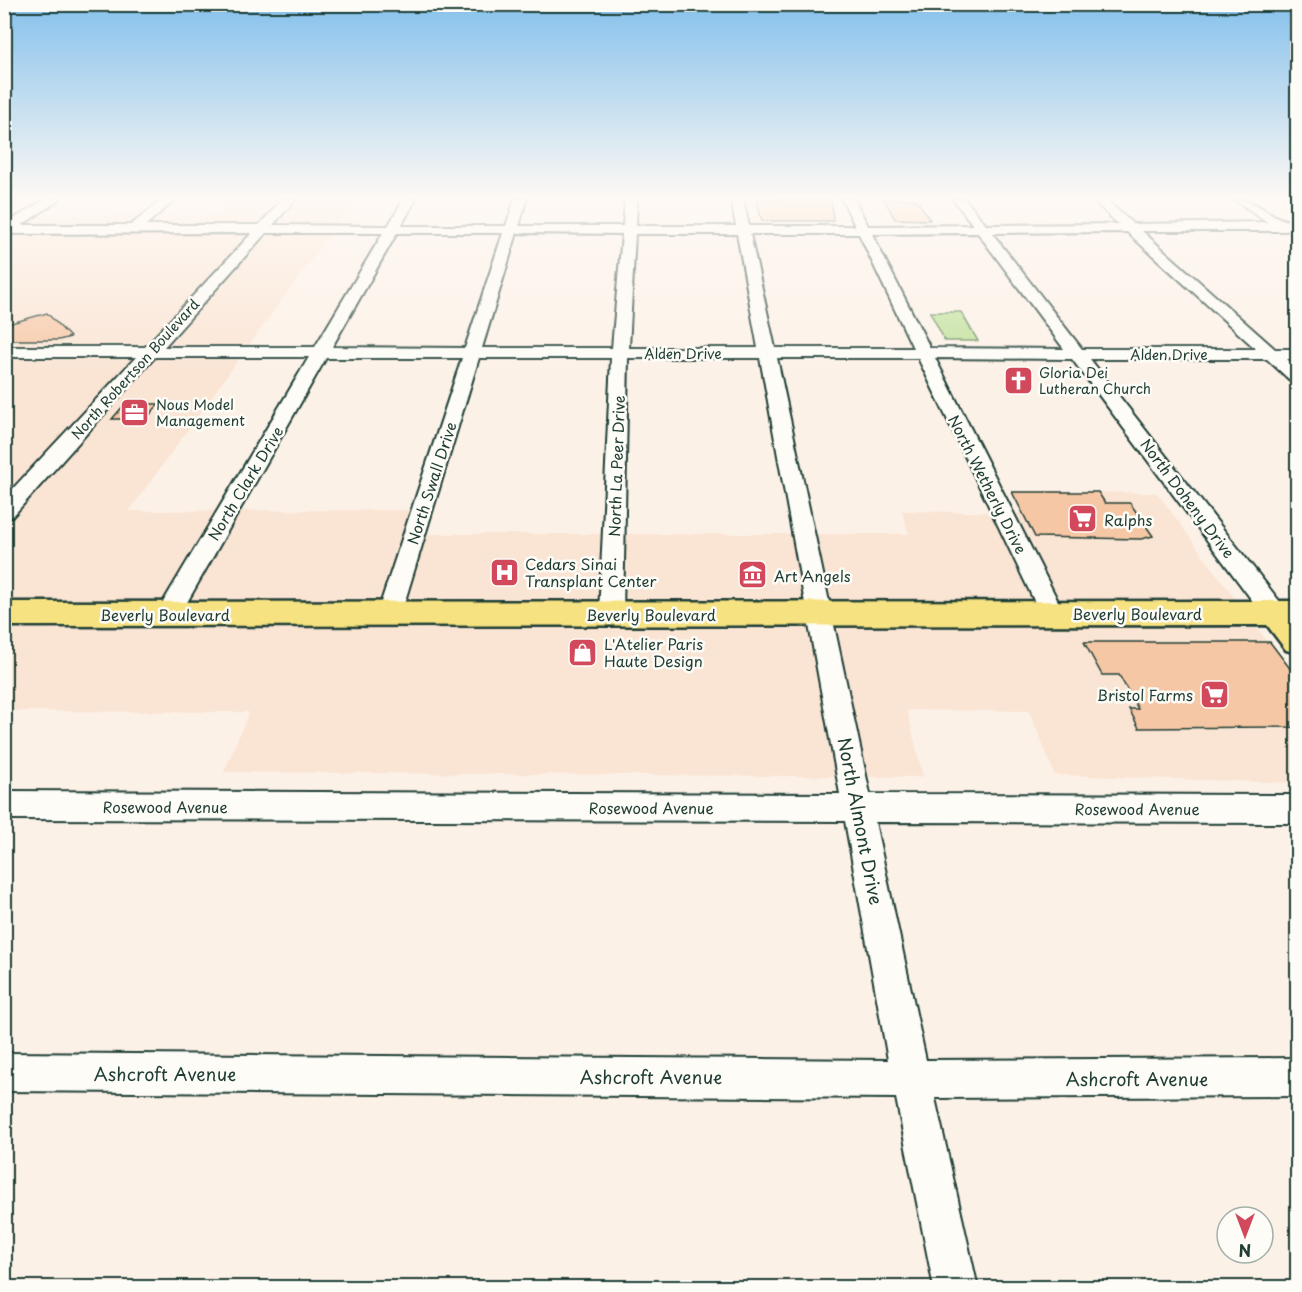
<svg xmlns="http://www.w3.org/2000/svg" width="1302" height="1292" viewBox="0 0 1302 1292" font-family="'Playpen Sans',sans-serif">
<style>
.built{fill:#fae4d3}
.green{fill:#c0e19a;stroke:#708f67;stroke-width:1.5}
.building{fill:#f6c7a5;stroke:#1f3d34;stroke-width:1.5}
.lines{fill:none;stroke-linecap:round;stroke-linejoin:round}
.minor-casing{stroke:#1f3d34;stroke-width:4}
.major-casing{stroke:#1f3d34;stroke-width:5}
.minor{fill:#fdfcf7;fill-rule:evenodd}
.major{fill:#f6e281;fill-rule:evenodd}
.labels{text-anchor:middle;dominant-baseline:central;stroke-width:5;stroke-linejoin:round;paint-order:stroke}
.far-street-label{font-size:14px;fill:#1f3d34;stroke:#fdfcf7}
.far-poi-label{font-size:14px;fill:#1f3d34;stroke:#fdfcf7;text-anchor:start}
.street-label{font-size:15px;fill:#1f3d34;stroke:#fdfcf7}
.poi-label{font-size:15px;fill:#1f3d34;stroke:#fdfcf7;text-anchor:start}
.near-street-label{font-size:18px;fill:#1f3d34;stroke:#fdfcf7}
</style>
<rect width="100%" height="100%" fill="#fcf1e7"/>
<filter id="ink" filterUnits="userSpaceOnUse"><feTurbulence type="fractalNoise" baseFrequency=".0167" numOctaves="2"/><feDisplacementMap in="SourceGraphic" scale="12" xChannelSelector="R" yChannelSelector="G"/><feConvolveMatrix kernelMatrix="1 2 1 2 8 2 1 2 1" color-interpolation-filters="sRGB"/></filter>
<g filter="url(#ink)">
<!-- built -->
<path class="built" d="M233,199H355L129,511L428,510L419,534H909L902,511L1021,513L1011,491L1157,493L1297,682V783L1055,775L1029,711L907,710L923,777L224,772L249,712L5,711V215H218Z"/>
<!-- green -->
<path class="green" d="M930,312H961L978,341H945Z"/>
<!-- building -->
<path class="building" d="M756,199H831L833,221H762Z
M884,199H916L930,220L895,219Z
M47,313L70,337L59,340H4V325Z
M125,404H159L146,419H112Z
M1012,492H1098L1105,503H1130L1153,536L1141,539L1035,537Z
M1084,642H1270L1298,679V727L1139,728L1129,709H1138L1119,675H1102Z"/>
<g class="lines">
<defs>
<path id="minor" d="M46,199H60L22,225H131L163,199H176L146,225H259L283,199H296L273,225L388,226L404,199H416L401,226H506L515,199H527L519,226H623L625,199H637L636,226H736L731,199H743L749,226H855L842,199H854L868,226L973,225L953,199H965L986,225L1118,224L1092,199H1105L1133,224L1267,222L1234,199C1261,199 1271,222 1298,222V230L1282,231H1142L1275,349H1298V359H1287L1298,368V383L1292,382L1267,359H1090L1284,607L1287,613L1284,619L1275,622L1266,619L1072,359L935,358L1064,613L1061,619L1052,622L1043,619L1040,613L918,358H777L870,794L1298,795V823L875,822L926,1060L1298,1058V1096L935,1098L978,1288H934L896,1098L4,1091V1053L888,1060L845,821L4,819V791L840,794L760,358H628L623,614L620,620L611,623L602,620L599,614L611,358H479L401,614L398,620L389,623L380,620L377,614L462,358H326L177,620L168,623L159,620L156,614L309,357H155L12,517L4,519V498L136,357H4V347H145L252,233L4,234V225ZM1127,232L1256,349H1082L992,233ZM266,233H383L315,347H164ZM397,233H503L465,348L332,347ZM517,233L622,234L612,348H482ZM978,233L1064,349L930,348L872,234ZM635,234H737L758,348H629ZM750,234H859L913,348H775Z"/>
<path id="major" d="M1275,601H1298V653L1286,650L1267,625L4,626V602Z"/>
</defs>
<!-- minor casing -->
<use href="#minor" class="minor-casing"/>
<!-- major casing -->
<use href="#major" class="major-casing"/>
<!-- minor -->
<use href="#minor" class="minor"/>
<!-- major -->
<use href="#major" class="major"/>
</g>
</g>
<!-- sky -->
<linearGradient id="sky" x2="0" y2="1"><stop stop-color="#85c1ec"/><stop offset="0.52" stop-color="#fef9f4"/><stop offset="1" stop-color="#fef9f4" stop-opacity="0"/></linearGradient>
<rect width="1302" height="380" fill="url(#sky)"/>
<!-- icons -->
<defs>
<symbol id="church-square" viewBox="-11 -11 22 22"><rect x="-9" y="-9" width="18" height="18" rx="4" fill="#d1495b" stroke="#fdfcf7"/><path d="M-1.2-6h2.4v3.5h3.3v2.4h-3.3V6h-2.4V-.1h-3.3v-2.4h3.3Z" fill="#fff"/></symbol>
<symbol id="office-square" viewBox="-11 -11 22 22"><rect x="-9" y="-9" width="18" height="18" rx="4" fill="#d1495b" stroke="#fdfcf7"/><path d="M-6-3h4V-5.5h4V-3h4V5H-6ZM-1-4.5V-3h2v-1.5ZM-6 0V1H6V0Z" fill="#fff"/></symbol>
<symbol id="supermarket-square" viewBox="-11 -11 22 22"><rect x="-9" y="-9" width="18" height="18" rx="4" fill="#d1495b" stroke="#fdfcf7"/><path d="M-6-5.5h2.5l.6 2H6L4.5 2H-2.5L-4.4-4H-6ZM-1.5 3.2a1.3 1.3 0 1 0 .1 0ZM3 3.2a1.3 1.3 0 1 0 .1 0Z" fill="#fff"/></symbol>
<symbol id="hospital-square" viewBox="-11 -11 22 22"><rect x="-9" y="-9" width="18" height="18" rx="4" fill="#d1495b" stroke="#fdfcf7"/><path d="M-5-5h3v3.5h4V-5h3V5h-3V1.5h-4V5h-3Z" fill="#fff"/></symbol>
<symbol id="museum-square" viewBox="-11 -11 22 22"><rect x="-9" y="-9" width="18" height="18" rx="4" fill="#d1495b" stroke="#fdfcf7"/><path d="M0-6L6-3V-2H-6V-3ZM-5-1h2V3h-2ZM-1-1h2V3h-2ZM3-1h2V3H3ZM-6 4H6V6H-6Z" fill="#fff"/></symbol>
<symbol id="shop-square" viewBox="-11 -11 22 22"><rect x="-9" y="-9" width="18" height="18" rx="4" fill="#d1495b" stroke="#fdfcf7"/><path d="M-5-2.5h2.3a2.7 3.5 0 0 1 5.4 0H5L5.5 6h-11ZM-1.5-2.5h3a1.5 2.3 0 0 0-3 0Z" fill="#fff"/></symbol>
</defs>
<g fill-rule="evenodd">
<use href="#church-square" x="1002" y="364" width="33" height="33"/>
<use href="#office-square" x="118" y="396" width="33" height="33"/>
<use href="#supermarket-square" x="1066" y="502" width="33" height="33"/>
<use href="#hospital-square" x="488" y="556" width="33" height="33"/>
<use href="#museum-square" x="736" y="558" width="33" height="33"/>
<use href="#shop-square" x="566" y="636" width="33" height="33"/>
<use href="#supermarket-square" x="1198" y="678" width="33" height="33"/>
</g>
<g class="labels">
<!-- far-street labels -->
<g class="far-street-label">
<text x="683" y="353">Alden Drive</text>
<text x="1169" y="354">Alden Drive</text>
<text transform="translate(135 369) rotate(-48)">North Robertson Boulevard</text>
</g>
<!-- far-poi labels -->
<g class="far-poi-label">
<text x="1039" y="372">Gloria Dei<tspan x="1039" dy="16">Lutheran Church</tspan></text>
<text x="156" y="404">Nous Model<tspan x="156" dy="16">Management</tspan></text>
</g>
<!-- street labels -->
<g class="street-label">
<text transform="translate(616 466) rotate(-88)">North La Peer Drive</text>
<text transform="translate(245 483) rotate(-59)">North Clark Drive</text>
<text transform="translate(431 483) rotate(-72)">North Swall Drive</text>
<text transform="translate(988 484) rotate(63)">North Wetherly Drive</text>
<text transform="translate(1188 498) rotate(53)">North Doheny Drive</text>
<text x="1137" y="613">Beverly Boulevard</text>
<text x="165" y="614">Beverly Boulevard</text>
<text x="651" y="614">Beverly Boulevard</text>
<text x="165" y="806">Rosewood Avenue</text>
<text x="651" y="807">Rosewood Avenue</text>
<text x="1137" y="808">Rosewood Avenue</text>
</g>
<!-- poi labels -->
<g class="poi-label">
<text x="1104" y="519">Ralphs</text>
<text x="525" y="563">Cedars Sinai<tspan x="525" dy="17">Transplant Center</tspan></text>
<text x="774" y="575">Art Angels</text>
<text x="604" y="643">L'Atelier Paris<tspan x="604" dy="17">Haute Design</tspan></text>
<text x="1193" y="694" text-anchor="end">Bristol Farms</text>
</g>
<!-- near-street labels -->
<g class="near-street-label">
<text transform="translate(861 821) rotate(79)">North Almont Drive</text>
<text x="165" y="1073">Ashcroft Avenue</text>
<text x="651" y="1076">Ashcroft Avenue</text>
<text x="1137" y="1078">Ashcroft Avenue</text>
</g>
</g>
<!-- margin -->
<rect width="1302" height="1292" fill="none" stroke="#fdfcf7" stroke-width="24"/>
<rect x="12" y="12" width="1278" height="1268" fill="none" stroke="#1f3d34" stroke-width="2" filter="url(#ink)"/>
<!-- north arrow -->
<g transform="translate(1245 1235) rotate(180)"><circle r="28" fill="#fdfcf7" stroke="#a4b0a9" stroke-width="1.5"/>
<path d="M0-4.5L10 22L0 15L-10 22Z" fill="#d1495b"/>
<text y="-9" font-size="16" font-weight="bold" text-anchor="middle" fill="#1f3d34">N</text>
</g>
</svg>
